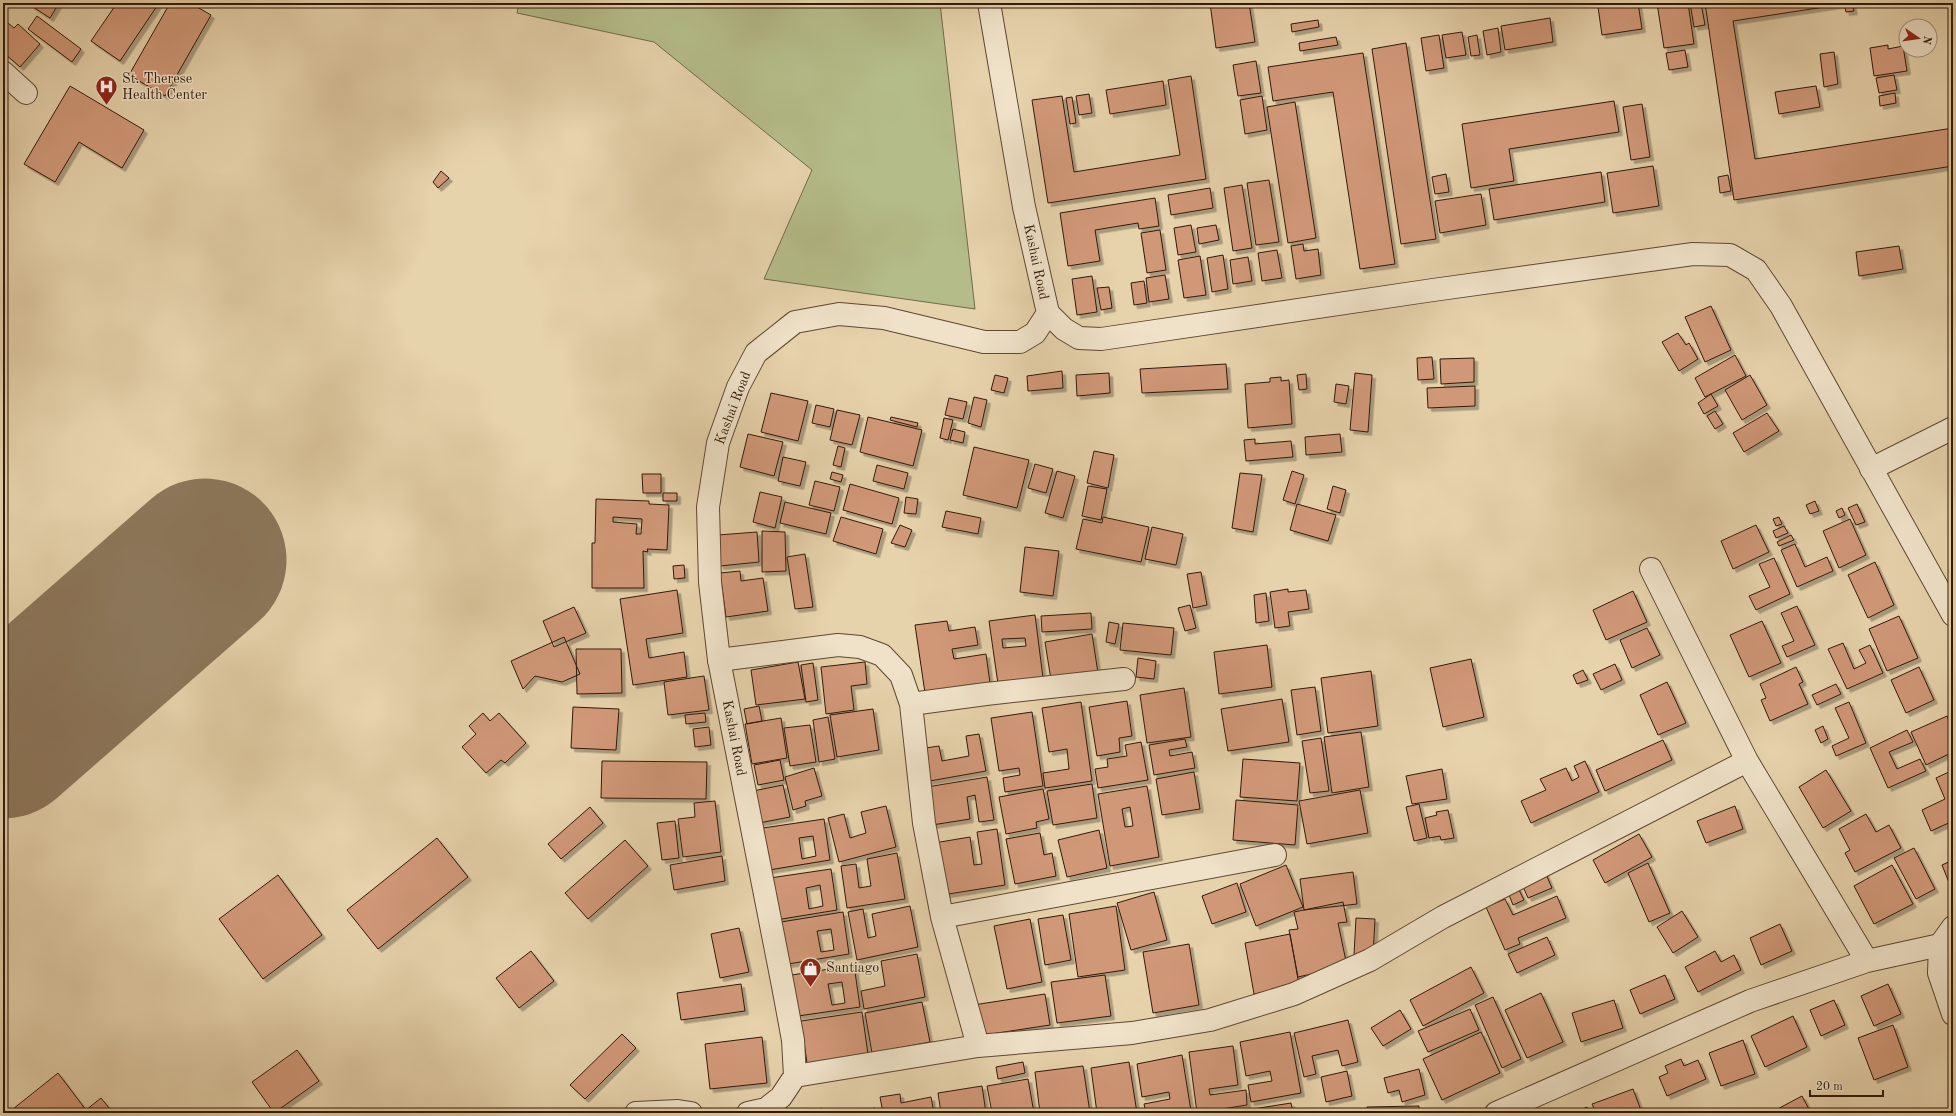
<svg xmlns="http://www.w3.org/2000/svg" width="1956" height="1116" viewBox="0 0 1956 1116" font-family="'Old Standard TT',serif">
<style>
.green{fill:#b4bc89;stroke:#726a49}
.lines{fill:none;stroke-linecap:round;stroke-linejoin:round}
.runway{stroke:#8c765a;stroke-width:163}
.building{fill:#d19878;stroke:#311909;fill-rule:evenodd;filter:url(#shadow)}
.minor-casing{stroke:#5e4732;stroke-width:24}
.tertiary-casing{stroke:#5e4732;stroke-width:24}
.minor{stroke:#efe2c8;stroke-width:22}
.tertiary{stroke:#efe2c8;stroke-width:22}
.labels{text-anchor:middle;dominant-baseline:central;stroke-width:3;stroke-linejoin:round;paint-order:stroke}
.poi-label{font-size:14px;fill:#311909;stroke:#efe2c8;text-anchor:start}
.street-label{font-size:14px;fill:#311909;stroke:#efe2c8}
</style>
<defs>
<filter id="shadow"><feDropShadow dx="3.5" dy="3.5" stdDeviation="0" flood-color="#0004"/></filter>
</defs>
<rect width="100%" height="100%" fill="#e6d2ab"/>
<filter id="stains"><feTurbulence type="fractalNoise" baseFrequency=".005" numOctaves="4"/><feColorMatrix values="0 0 0 0 .2 0 0 0 0 .09 0 0 0 0 .02 0 0 0 .5 -.17"/></filter>
<radialGradient id="worn" r=".72"><stop offset=".6" stop-color="#630" stop-opacity="0"/><stop offset="1" stop-color="#630" stop-opacity=".3"/></radialGradient>
<!-- green -->
<path class="green" d="M519,3H940L975,309L764,279L812,170L654,42L517,13Z"/>
<g class="lines">
<!-- runway -->
<path class="runway" d="M3,737L205,560"/>
</g>
<!-- building -->
<path class="building" d="M31,3H59L50,18L30,5Z
M117,3H159L120,61L91,41Z
M170,3H190L211,15L165,96L129,75Z
M1210,3H1249L1255,42L1216,48Z
M1620,3H1638L1642,29L1602,35L1598,7Z
M1657,3H1688L1694,44L1664,48Z
M1690,3H1701L1705,25L1694,27Z
M1705,3H1852L1854,11L1846,12L1844,4L1733,21L1755,159L1953,128V166L1734,200Z
M37,16L81,49L72,62L28,29Z
M1550,18L1553,42L1505,50L1501,26Z
M3,19L14,28L18,24L40,44L20,67L3,52Z
M1318,20L1319,27L1292,32L1291,24Z
M1498,28L1501,52L1487,55L1483,31Z
M1462,32L1466,55L1446,58L1442,35Z
M1439,35L1444,68L1426,71L1421,38Z
M1477,35L1480,55L1471,56L1468,37Z
M1336,37L1338,45L1300,51L1299,43Z
M1406,43L1436,239L1401,244L1372,49Z
M1888,45V49L1903,46L1907,71L1874,76L1870,48Z
M1685,50L1688,67L1669,70L1666,53Z
M1834,52L1838,84L1824,87L1820,54Z
M1363,53L1395,264L1360,269L1333,92L1273,101L1268,67Z
M1256,61L1261,93L1238,96L1233,65Z
M1894,75L1897,90L1879,93L1876,78Z
M1191,76L1206,179L1048,203L1032,100L1062,96L1074,172L1180,155L1168,80Z
M1163,81L1166,105L1110,114L1106,90Z
M70,86L144,130L122,168L79,142L55,182L24,164Z
M1816,86L1820,107L1779,114L1775,92Z
M1895,93L1896,103L1880,106L1879,96Z
M1089,94L1092,113L1079,115L1076,96Z
M1262,96L1267,130L1245,134L1240,100Z
M1072,97L1076,123L1070,124L1066,98Z
M1614,101L1619,132L1509,149L1514,181L1471,188L1462,124Z
M1295,102L1316,238L1288,243L1267,107Z
M1642,104L1650,157L1631,160L1623,107Z
M1653,166L1659,206L1613,213L1607,173Z
M441,171L449,178L438,188L433,182Z
M1601,172L1605,202L1494,220L1489,189Z
M1446,174L1449,192L1435,194L1432,177Z
M1728,175L1731,191L1720,193L1718,177Z
M1269,180L1279,242L1256,245L1247,183Z
M1242,185L1252,248L1233,251L1224,188Z
M1210,188L1213,208L1171,215L1168,195Z
M1481,194L1486,225L1440,233L1435,201Z
M1155,198L1159,226L1139,229L1138,223L1095,230L1100,261L1068,266L1060,213Z
M1191,225L1196,252L1178,255L1174,228Z
M1216,225L1219,240L1199,244L1197,228Z
M1160,230L1166,270L1147,273L1141,233Z
M1303,244L1304,251L1318,249L1321,275L1296,279L1291,246Z
M1899,246L1903,269L1859,276L1856,252Z
M1277,250L1282,278L1262,281L1258,253Z
M1223,255L1228,289L1212,292L1207,258Z
M1200,256L1206,295L1184,298L1178,260Z
M1248,257L1252,281L1233,284L1230,260Z
M1165,275L1169,299L1149,302L1146,278Z
M1092,276L1097,312L1077,315L1072,279Z
M1144,281L1147,303L1134,305L1131,283Z
M1109,287L1112,308L1101,310L1097,288Z
M1711,306L1731,350L1705,362L1685,317Z
M1678,333L1686,345L1689,343L1698,359L1679,371L1662,342Z
M1735,355L1746,376L1705,397L1695,378Z
M1432,357L1434,379L1418,380L1417,358Z
M1474,358V382L1441,384L1440,359Z
M1226,364L1228,389L1142,393L1140,369Z
M1062,371L1063,388L1028,391L1027,376Z
M1109,373L1110,393L1077,396L1076,375Z
M1355,373L1372,375L1368,432L1350,430Z
M1306,374L1307,389L1299,390L1297,375Z
M995,375L1008,378L1004,393L991,390Z
M1750,375L1767,405L1742,420L1725,390Z
M1281,377V381L1289,380L1292,424L1248,428L1245,384L1270,382V378Z
M1336,384L1349,386L1346,404L1334,402Z
M1475,386V406L1428,408L1427,388Z
M771,393L808,401L798,441L761,432Z
M1711,394L1718,406L1704,414L1698,403Z
M974,397L987,400L981,427L968,423Z
M949,398L967,402L963,419L945,415Z
M816,405L834,409L830,427L812,423Z
M837,410L860,415L852,445L830,440Z
M1715,411L1723,424L1715,429L1707,416Z
M1767,413L1779,431L1744,452L1733,433Z
M868,417L922,430L913,466L860,452Z
M891,417L918,423L917,427L890,420Z
M944,418L953,420L948,440L940,438Z
M953,429L965,432L963,443L950,440Z
M748,434L783,442L774,476L740,467Z
M1340,434L1342,452L1306,455L1305,437Z
M1255,439V444L1291,441L1293,457L1246,461L1244,440Z
M838,446L845,448L841,467L833,465Z
M974,447L1029,460L1017,508L963,495Z
M1094,451L1114,455L1108,488L1087,483Z
M783,457L806,462L800,486L778,481Z
M1035,464L1053,469L1046,493L1028,488Z
M877,465L908,473L904,489L873,481Z
M1057,471L1075,476L1063,518L1045,513Z
M1292,471L1304,475L1295,504L1283,500Z
M832,472L843,475L841,482L830,479Z
M1240,473L1262,475L1253,532L1232,528Z
M642,474H661V493H643Z
M815,481L840,487L834,511L809,505Z
M850,484L899,498L892,524L843,510Z
M1088,486L1107,489L1101,520L1082,516Z
M1333,486L1346,490L1340,513L1327,509Z
M760,492L782,497L775,528L753,522Z
M663,493H677V501H663Z
M906,497L918,499L916,514L904,513Z
M596,499L649,501V504L669,505L667,550L647,549L648,552L643,551L644,588H592V543H595ZM613,517L642,519L641,534H636L637,524L613,522Z
M1815,501L1819,511L1810,514L1806,505Z
M785,502L831,513L826,534L780,523Z
M1297,504L1336,515L1328,541L1290,530Z
M1857,504L1865,522L1856,525L1848,508Z
M1842,508L1845,515L1839,518L1836,511Z
M946,511L981,518L978,534L942,527Z
M841,517L883,529L876,554L833,541Z
M1103,517L1149,527L1141,562L1076,549L1083,519L1102,523Z
M1779,517L1782,524L1776,526L1773,519Z
M1850,519L1866,555L1839,568L1823,531Z
M900,525L912,530L905,547L891,543Z
M1756,525L1769,552L1733,569L1721,541Z
M1784,526L1788,533L1776,538L1773,531Z
M1152,527L1183,534L1176,565L1145,559Z
M762,531L785,532L786,571L762,572Z
M757,532L759,562L720,566L718,535Z
M1791,535L1794,540L1779,546L1777,542Z
M1795,544L1805,567L1827,557L1833,571L1797,587L1781,550Z
M1025,547L1059,551L1053,596L1020,592Z
M805,554L813,607L795,609L787,557Z
M1774,558L1790,594L1756,610L1749,596L1770,587L1759,564Z
M1875,562L1894,605L1868,618L1848,575Z
M684,565L685,578L674,579L673,566Z
M740,571L741,581L763,578L768,611L726,617L720,573Z
M1201,572L1207,605L1193,608L1187,574Z
M1288,589V592L1306,590L1309,609L1288,612L1290,626L1275,628L1270,592Z
M677,590L683,633L646,639L649,658L684,652L687,677L633,685L620,599Z
M1633,591L1647,622L1606,640L1593,610Z
M1266,593L1269,621L1256,623L1254,595Z
M1190,605L1196,628L1185,631L1178,608Z
M1797,606L1815,645L1787,657L1782,646L1794,641L1781,613Z
M574,607L586,633L554,647L543,621Z
M1091,613L1092,629L1042,632L1041,616Z
M1035,615L1043,678L998,684L989,621ZM1025,638L1026,646L1003,648L1002,639Z
M1899,616L1918,658L1887,671L1869,629Z
M947,621L949,631L975,627L978,645L952,649L954,659L986,654L990,683L925,693L915,625Z
M1762,621L1781,663L1749,677L1730,635Z
M1109,622L1119,624L1115,644L1106,642Z
M1123,623L1174,628L1171,655L1120,650Z
M1647,628L1660,655L1632,668L1620,640Z
M1092,634L1098,673L1051,680L1045,642Z
M564,637L580,674L562,682L535,676L523,689L511,661Z
M1843,643L1854,669L1866,663L1859,650L1870,645L1883,673L1847,689L1828,649Z
M1267,645L1272,687L1219,694L1214,652Z
M576,649H621L622,693L577,694Z
M1138,658L1156,661L1154,679L1136,677Z
M1471,659L1484,717L1443,727L1430,668Z
M798,662L805,699L756,705L751,670Z
M865,662L867,684L851,686L854,710L826,714L821,667Z
M813,663L818,700L806,702L801,665Z
M1615,664L1622,680L1601,690L1593,674Z
M1796,667L1803,682L1799,684L1808,704L1770,721L1761,700L1766,698L1760,684Z
M1919,667L1934,700L1906,713L1891,680Z
M1583,670L1588,680L1577,684L1573,675Z
M1371,671L1378,726L1328,733L1321,678Z
M704,676L709,710L668,715L664,682Z
M1667,682L1686,723L1658,735L1640,695Z
M1836,684L1841,694L1817,705L1812,695Z
M1315,687L1321,731L1297,735L1291,690Z
M1184,688L1191,737L1147,743L1140,695Z
M1282,699L1289,742L1228,751L1221,709Z
M1127,701L1132,736L1119,738L1120,752L1097,756L1089,707Z
M1081,702L1092,781L1045,788L1043,773L1069,769L1067,749L1049,752L1042,708Z
M1849,702L1866,743L1836,756L1832,746L1849,738L1835,708Z
M759,706L762,721L747,724L744,709Z
M573,707L619,709L616,750L571,748Z
M873,709L879,750L837,757L830,715Z
M1032,712L1043,786L1005,792L1003,778L1020,775L1019,768L999,771L991,718Z
M483,713L490,721L499,713L526,743L505,763L501,760L486,773L462,747L476,734L469,726Z
M705,713L706,722L686,724L685,715Z
M1947,716L1953,730V752L1926,765L1911,732Z
M828,717L835,759L819,762L813,720Z
M781,718L787,758L752,764L745,724Z
M810,725L816,762L790,766L784,728Z
M1823,726L1828,739L1821,743L1815,730Z
M709,727L711,745L695,747L693,729Z
M1907,730L1913,742L1889,752L1897,769L1920,759L1926,771L1888,788L1870,748Z
M1361,732L1369,787L1332,793L1324,737Z
M979,734L986,771L924,782L919,749L939,746L942,761L969,756L966,736Z
M1321,738L1329,791L1310,793L1302,741Z
M1185,739L1187,747L1169,750L1170,756L1192,752L1195,768L1154,775L1149,745Z
M1663,740L1672,760L1605,791L1596,770Z
M1141,742L1148,780L1098,788L1095,769L1108,767L1107,759L1127,756L1125,745Z
M1243,759L1300,763L1297,801L1240,797Z
M780,760L784,780L758,785L754,765Z
M602,761L707,762L706,799L601,798Z
M1585,761L1599,792L1531,823L1521,801L1546,790L1540,779L1566,768L1572,781L1579,777L1574,766Z
M814,768L822,796L805,801L806,806L793,810L785,777Z
M1442,769L1447,799L1412,804L1406,776Z
M1826,770L1851,811L1823,828L1799,787Z
M1953,770V821L1931,831L1922,810L1945,799L1936,778Z
M1194,772L1200,809L1162,815L1156,779Z
M987,777L994,820L979,822L975,795L967,797L970,819L932,825L927,787Z
M1092,784L1097,818L1053,825L1047,791Z
M783,785L790,817L759,823L753,791Z
M1147,786L1159,857L1110,866L1098,794ZM1130,807L1133,826L1125,827L1122,809Z
M1043,789L1049,819L1036,822L1037,828L1006,834L999,797Z
M1360,790L1368,833L1307,844L1299,801Z
M1236,800L1298,805L1295,845L1233,840Z
M715,801L721,852L683,857L678,819L695,817L694,803Z
M1419,804L1427,838L1414,841L1406,807Z
M886,806L896,847L839,862L828,818L844,814L850,838L866,833L861,812Z
M1735,806L1743,829L1706,843L1697,821Z
M590,807L603,823L561,859L548,844Z
M1448,810L1454,838L1441,840L1440,836L1429,838L1425,818L1437,815L1436,812Z
M1866,814L1876,832L1889,825L1901,848L1855,872L1845,853L1850,850L1839,829Z
M824,819L830,860L769,870L763,828ZM813,836L816,856L802,859L799,838Z
M675,821L679,858L662,860L657,823Z
M997,829L1005,885L942,895L934,843L970,837L974,865L982,864L977,832Z
M1099,830L1107,868L1067,877L1058,840Z
M1040,833L1044,855L1052,853L1056,876L1015,884L1006,839Z
M1639,834L1652,857L1605,883L1593,860Z
M1953,836V846L1949,838Z
M437,838L468,877L378,949L347,910Z
M625,840L648,866L588,919L565,893Z
M1914,848L1935,889L1916,899L1894,858Z
M897,853L905,899L847,908L841,866L856,864L859,888L871,886L867,859Z
M722,856L725,881L674,890L670,865Z
M1953,860V884L1950,885L1942,865Z
M1648,863L1670,913L1649,922L1628,873Z
M1286,865L1303,907L1256,926L1240,884Z
M1892,865L1913,904L1874,924L1854,886Z
M831,869L837,910L776,920L770,878ZM820,885L823,906L809,909L806,888Z
M1353,872L1357,904L1304,910L1300,879Z
M1545,872L1552,888L1528,898L1521,882Z
M278,875L322,935L263,979L219,919Z
M1237,883L1246,912L1212,924L1202,896Z
M1517,886L1524,900L1513,905L1507,890Z
M1154,892L1167,940L1131,950L1117,903Z
M1557,896L1566,918L1518,938L1520,944L1505,950L1486,907L1505,899L1513,915Z
M1343,902L1347,922L1338,923L1347,966L1298,977L1289,930L1298,929L1294,912Z
M910,906L918,947L857,960L848,912L863,909L868,938L876,936L872,914Z
M1116,906L1125,970L1078,977L1069,914Z
M1682,911L1698,937L1673,953L1657,927Z
M843,912L849,954L788,964L781,922ZM831,929L834,950L821,952L817,931Z
M1063,915L1071,960L1045,965L1038,919Z
M1356,918L1375,919L1373,956L1354,955Z
M1030,919L1042,982L1007,989L994,926Z
M1780,924L1792,951L1761,965L1750,938Z
M739,928L749,972L720,978L711,934Z
M1290,934L1299,985L1254,994L1245,943Z
M1547,937L1555,955L1517,973L1508,954Z
M1189,944L1199,1005L1153,1013L1143,952Z
M531,951L554,981L519,1008L496,978Z
M1715,951L1721,962L1734,955L1741,970L1698,992L1685,967Z
M917,954L925,997L864,1009L861,991L885,986L881,961Z
M854,965L860,1007L798,1016L792,975ZM842,982L845,1003L832,1005L828,984Z
M1471,967L1484,993L1423,1026L1410,1000Z
M1105,975L1111,1016L1057,1023L1051,982Z
M1665,975L1675,999L1640,1014L1630,990Z
M741,984L745,1011L681,1020L677,993Z
M1888,984L1901,1014L1874,1026L1861,996Z
M1541,993L1563,1042L1527,1058L1505,1010Z
M1045,994L1050,1025L978,1036L973,1005Z
M1493,997L1521,1059L1502,1068L1475,1005Z
M1614,1000L1623,1028L1581,1042L1572,1013Z
M1834,1000L1845,1025L1821,1036L1810,1010Z
M922,1002L930,1042L872,1053L865,1013Z
M1470,1009L1479,1030L1428,1052L1418,1031Z
M1400,1010L1411,1029L1383,1046L1371,1028Z
M862,1012L868,1054L807,1063L801,1021Z
M1793,1016L1807,1047L1765,1067L1751,1036Z
M1348,1020L1358,1062L1342,1066L1338,1050L1312,1056L1316,1074L1304,1077L1294,1033Z
M1893,1025L1908,1067L1874,1080L1858,1038Z
M1290,1032L1301,1093L1251,1102L1248,1085L1272,1081L1270,1071L1246,1076L1240,1042Z
M1481,1032L1500,1073L1442,1100L1423,1059Z
M622,1034L636,1048L585,1099L570,1085Z
M762,1037L767,1083L710,1089L705,1044Z
M1743,1040L1755,1074L1721,1086L1709,1053Z
M1233,1046L1238,1085L1209,1089L1210,1095L1246,1090L1247,1105L1197,1113L1189,1052Z
M297,1050L319,1081L274,1113L252,1082Z
M1182,1055L1191,1111L1180,1113H1146L1144,1104L1170,1099L1169,1092L1142,1097L1137,1064Z
M1681,1059L1684,1066L1698,1060L1706,1079L1667,1096L1659,1077L1668,1073L1665,1066Z
M1023,1062L1025,1073L998,1079L996,1067Z
M1129,1062L1137,1113H1097L1091,1068Z
M1083,1066L1090,1113H1040L1035,1072Z
M1419,1069L1425,1095L1402,1102L1399,1090L1388,1093L1384,1078Z
M1347,1071L1352,1096L1326,1102L1321,1077Z
M58,1073L86,1110L101,1098L113,1113H8Z
M1028,1079L1034,1113H992L987,1086Z
M982,1086L986,1113H941L938,1093Z
M1633,1089L1642,1113H1596L1592,1104Z
M900,1094L901,1103L931,1097L934,1113H883L880,1097Z
M1802,1096L1811,1113H1770Z
M1291,1103L1293,1113H1253V1109Z
M1419,1106V1113H1367V1107Z
M1587,1107L1590,1113H1573Z
M822,1108L823,1113H804Z
M875,1108L876,1113H851Z
M1345,1111L1346,1113H1314Z"/>
<g class="lines">
<defs>
<path id="minor" d="M3,72L26,93
M1871,469L1953,428
M1651,569L1747,761L1867,961
M719,660L838,645L860,647L882,655L901,675L911,704L924,823L942,917L978,1046
M911,704L986,694L1124,679
M942,917L1275,855
M795,1076L978,1046L1132,1033L1210,1020L1294,994L1370,960L1443,917L1747,761
M1496,1113L1750,1001L1867,961L1940,945"/>
<path id="tertiary" d="M1048,313L1064,329L1079,338L1101,339L1433,290L1693,254L1730,255L1756,270L1781,306L1953,615
M1953,927L1940,945L1939,973L1953,1014
M636,1113L678,1111L691,1113
M748,1113L766,1109L781,1097L795,1076L793,1040L783,986L719,660L710,582L708,507L718,443L738,387L756,353L795,322L839,314L884,318L984,342H1020L1035,333L1048,313L1024,207L989,3"/>
</defs>
<!-- minor casing -->
<use href="#minor" class="minor-casing"/>
<!-- tertiary casing -->
<use href="#tertiary" class="tertiary-casing"/>
<!-- minor -->
<use href="#minor" class="minor"/>
<!-- tertiary -->
<use href="#tertiary" class="tertiary"/>
</g>
<!-- icons -->
<defs>
<symbol id="hospital-pin" viewBox="-11 -11 22 30"><path d="M0 17L-7.5 6A9.5 9.5 0 1 1 7.5 6Z" fill="#8f2418" stroke="#efe2c8"/><path d="M-5-5h3v3.5h4V-5h3V5h-3V1.5h-4V5h-3Z" fill="#fff"/></symbol>
<symbol id="shop-pin" viewBox="-11 -11 22 30"><path d="M0 17L-7.5 6A9.5 9.5 0 1 1 7.5 6Z" fill="#8f2418" stroke="#efe2c8"/><path d="M-5-2.5h2.3a2.7 3.5 0 0 1 5.4 0H5L5.5 6h-11ZM-1.5-2.5h3a1.5 2.3 0 0 0-3 0Z" fill="#fff"/></symbol>
</defs>
<g fill-rule="evenodd">
<use href="#hospital-pin" x="94" y="74" width="25" height="34"/>
<use href="#shop-pin" x="798" y="956" width="25" height="34"/>
</g>
<g class="labels">
<!-- poi labels -->
<g class="poi-label">
<text x="122" y="79">St. Therese<tspan x="122" dy="16">Health Center</tspan></text>
<text x="826" y="968">Santiago</text>
</g>
<!-- street labels -->
<g class="street-label">
<text transform="translate(1036 262) rotate(78)">Kashai Road</text>
<text transform="translate(733 408) rotate(-69)">Kashai Road</text>
<text transform="translate(734 738) rotate(79)">Kashai Road</text>
</g>
</g>
<!-- margin -->
<rect width="1956" height="1116" fill="none" stroke="#e6d2ab" stroke-width="16"/>
<rect x="4" y="4" width="1948" height="1108" fill="none" stroke="#311909" stroke-width="2"/>
<rect x="8" y="8" width="1940" height="1100" fill="none" stroke="#311909"/>
<!-- north arrow -->
<g transform="translate(1918 38) rotate(103)"><circle r="19" fill="#efe2c8" stroke="#a3927c"/>
<path d="M0-3L7 15L0 10L-7 15Z" fill="#8f2418"/>
<text y="-6" font-size="11" font-weight="bold" text-anchor="middle" fill="#311909">N</text>
</g>
<!-- scale -->
<path d="M1810 1090v6h73v-6" fill="none" stroke="#311909" stroke-width="2"/>
<text x="1816" y="1090" font-size="12" fill="#311909" stroke="#efe2c8" stroke-width="3" paint-order="stroke">20 m</text>
<rect width="100%" height="100%" filter="url(#stains)"/>
<rect width="100%" height="100%" fill="url(#worn)"/>
</svg>
